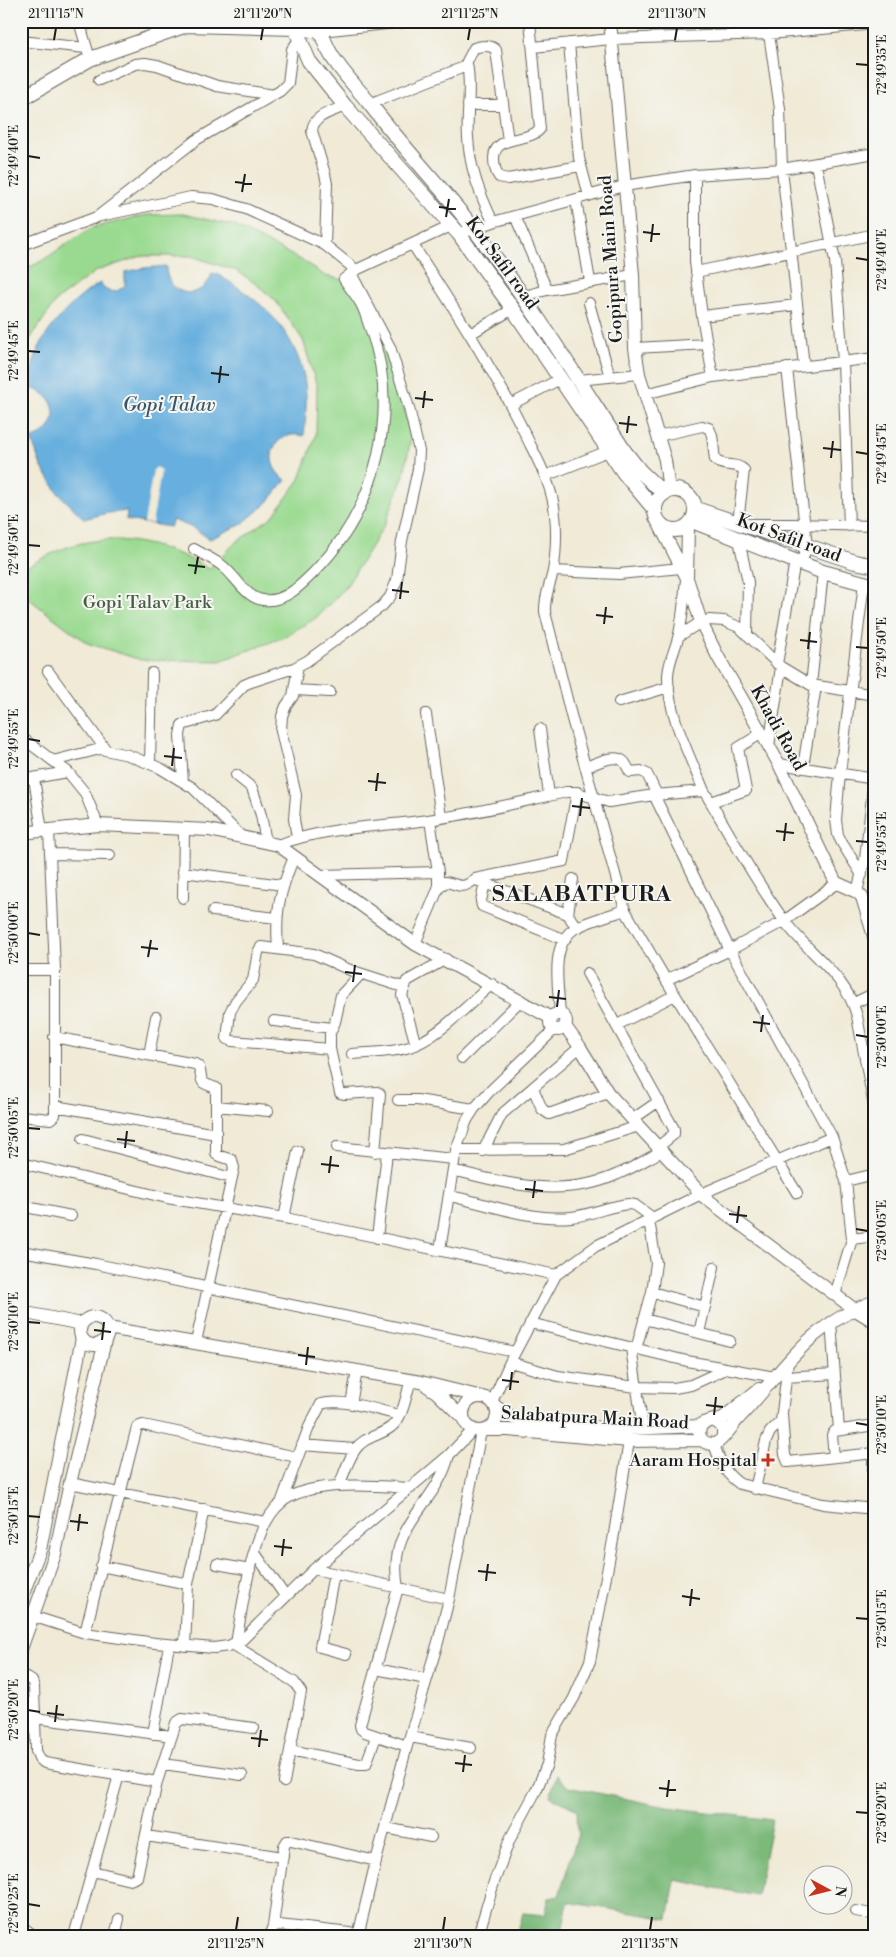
<svg xmlns="http://www.w3.org/2000/svg" width="896" height="1957" viewBox="0 0 896 1957" font-family="'Libre Bodoni',serif">
<style>
.green{fill:#9ada90;stroke:#5b7b56}
.forest{fill:#7bba7a;stroke:#4c6b4b}
.water{fill:#66afde;stroke:#41667d}
.pier{fill:#f0ead6}
.lines{fill:none;stroke-linecap:round;stroke-linejoin:round}
.minor-casing{stroke:#66645d;stroke-width:12}
.tertiary-casing{stroke:#66645d;stroke-width:14}
.secondary-casing{stroke:#66645d;stroke-width:16}
.minor{stroke:#fff;stroke-width:10}
.tertiary{stroke:#fff;stroke-width:12}
.secondary{stroke:#fff;stroke-width:14}
.ticks{fill:none;stroke:#1c1c1c;stroke-width:2}
.poi-dot{fill:#c8321e;stroke:#f6f6f2;stroke-width:2}
.labels{text-anchor:middle;dominant-baseline:central;stroke-width:4;stroke-linejoin:round;paint-order:stroke}
.street-label{font-size:18px;fill:#1c1c1c;stroke:#f6f6f2}
.park-label{font-size:18px;fill:#485e45;stroke:#f6f6f2}
.poi-label{font-size:18px;fill:#1c1c1c;stroke:#f6f6f2;text-anchor:end}
.water-label{font-size:19px;font-style:italic;fill:#3a576a;stroke:#f6f6f2}
.district-label{font-size:22px;font-weight:bold;letter-spacing:1px;fill:#1c1c1c;stroke:#f6f6f2}
.neatline{fill:none;stroke:#1c1c1c;stroke-width:2}
.ticks-label{font-size:12px;text-anchor:middle;fill:#1c1c1c}
</style>
<rect width="100%" height="100%" fill="#f6f6f2"/>
<filter id="ink" filterUnits="userSpaceOnUse"><feTurbulence type="fractalNoise" baseFrequency=".02" numOctaves="2"/><feDisplacementMap in="SourceGraphic" scale="10" xChannelSelector="R" yChannelSelector="G"/><feConvolveMatrix kernelMatrix="1 2 1 2 8 2 1 2 1" color-interpolation-filters="sRGB"/></filter>
<filter id="wash" filterUnits="userSpaceOnUse"><feTurbulence type="fractalNoise" baseFrequency=".0096" numOctaves="4" result="noise"/><feDisplacementMap in="SourceGraphic" scale="20" xChannelSelector="R" yChannelSelector="G"/><feGaussianBlur stdDeviation="1.12" result="paint"/><feColorMatrix in="noise" values="0 0 0 0 0 0 0 0 0 0 0 0 0 0 0 0 0 1.4 0 .05"/><feComposite in="paint" operator="in"/></filter>
<g filter="url(#wash)">
<rect width="100%" height="100%" fill="#f0ead6"/>
<!-- green -->
<path class="green" d="M183,214L235,226L305,262L325,276L355,282L390,354L411,437L404,475L385,524L346,587L316,618L282,638L220,661L141,660L87,643L21,593V572C29,564 41,559 51,554C102,528 161,541 209,569L235,543L273,516L300,479L316,435L317,387L303,340L275,300L256,284L237,271L191,256H142L96,271L56,301L28,342L21,369V271L40,262L91,228L146,215Z"/>
<!-- forest -->
<path class="forest" d="M557,1775L568,1787L667,1807L772,1820L757,1896L675,1880L668,1919L568,1902L561,1936L517,1935L523,1913L545,1915L549,1898L559,1896L578,1834L577,1810L550,1796Z"/>
<!-- water -->
<path class="water" d="M166,266C166,297 203,303 212,273L217,274C258,299 289,323 303,372C308,392 306,416 304,436C274,428 259,463 286,480L268,502L242,524L210,539L193,528L173,520L170,527L126,520L127,511L108,513L84,519L58,493L41,466L31,438C63,432 61,392 28,388C30,378 32,368 35,358C44,329 75,298 100,283C106,294 117,294 125,285V272L144,268Z"/>
<!-- pier -->
<path class="pier" d="M157,467L161,472L152,524L144,523L153,470Z"/>
</g>
<g filter="url(#ink)">
<g class="lines">
<defs>
<path id="minor" d="M79,21L88,52
M530,21L540,129C529,143 494,134 494,158C494,166 495,171 499,177L508,179L580,166
M81,27L97,21
M321,31L414,21
M769,34L780,109L782,169L804,366
M21,41L86,48
M569,43L579,158L589,196
M533,47L611,39L769,34L875,24
M467,64C472,88 466,114 468,138C470,170 480,194 493,222
M99,80L135,64L145,63L157,65L217,86L274,95
M369,104L464,67L474,48C480,46 491,44 496,50L508,141
M468,105H502
M816,164L835,261L843,361L849,526
M695,175V262L702,316L713,377
M576,200L590,281
M100,216L191,197L213,199L246,209L325,245L356,270
M515,216L547,290
M459,234L493,222L624,186L695,175L782,169L875,153
M21,245L97,217L196,140L280,91L288,83L292,49L300,39
M325,245L327,184L325,174L312,131C313,115 332,112 345,106
M413,245C455,310 497,374 530,444C541,466 553,489 555,515C557,530 556,556 553,571C550,586 544,597 545,612L572,719L625,910L666,980L797,1193
M696,272L875,234
M524,296L547,290L633,275
M589,303L610,377
M702,316L796,305
M470,334L513,309
M635,348L707,344
M787,368L807,546L801,563
M578,380L639,374
M645,394L713,377L875,358
M512,404L560,379
M658,436L702,426L709,428L712,435L715,460C724,468 736,462 744,470L738,523
M545,476L608,451
M751,524H793L875,526
M739,540L748,582L747,635
M194,549C203,554 212,559 220,564C235,574 245,598 263,600C285,603 302,584 316,570C377,507 401,411 370,328C367,320 365,311 361,304C356,295 349,287 344,279L356,270L451,226
M553,571L619,574L681,568
M679,636L701,622L709,620L724,621L739,627L781,667L811,685L875,695
M777,664L795,561
M48,671L106,750
M811,685L823,572
M295,690L330,692
M619,702L669,687
M426,714L441,817
M540,729L549,795
M21,737L68,772L85,793L98,825
M769,746L781,667
M53,761L100,749L128,755L160,768L193,788L242,837
M150,764L152,673
M779,764L875,779
M586,767C595,764 614,753 623,761C626,763 628,769 630,772L641,771L647,774L657,795
M803,767L816,686
M236,775L252,788L261,815L266,842
M34,778L42,831
M21,780L68,772
M183,782L180,735L182,725L215,715L244,685L251,682L294,668L307,661L382,606L390,597L397,580L402,541L418,469L419,451L409,408L390,347L351,273
M704,791C730,834 754,879 783,919C807,953 846,974 857,1016L875,1112
M654,795L730,950L832,1137L846,1181L852,1239L835,1295
M711,802L746,790L738,748L762,733
M297,838L294,819L296,795L281,731L282,716L286,706L293,696L298,666
M278,845C325,827 378,827 428,820C474,814 520,802 566,792H574L609,802L654,795L704,791C690,756 667,713 668,675C669,660 676,648 679,634C683,616 684,598 686,580
M51,854L110,855
M865,859L875,861
M183,872L283,885
M320,875L438,872
M862,875L842,843L838,835L836,820L840,773L864,583
M476,880L568,914L572,921L579,927
M485,883L481,901L482,906L565,940
M438,889L445,882C460,884 461,891 475,879L564,861L577,792
M857,892L865,859L875,770
M183,898L184,829
M213,911L277,918
M568,914L573,879
M415,944L438,889V872L430,820
M278,948C275,911 280,891 294,857
M21,970H55
M587,973L674,1129V1134L658,1147
M361,974L341,995L335,1022L330,1033V1049L340,1093L344,1094L377,1092L380,1094L375,1152
M666,980L730,950L784,921L837,883
M854,1003L875,993
M560,1014C559,989 549,946 574,929C585,922 611,915 625,910
M274,1021L332,1028
M617,1025L675,995
M54,1037L195,1064L199,1067C204,1084 197,1081 216,1088V1152L217,1155L232,1160L234,1168L196,1342
M416,1045L402,995L407,981L446,959
M330,1049L232,1041L227,1039L230,1012L236,1001L253,980L258,952L261,947L314,954L350,970L403,987
M352,1054C373,1052 398,1053 417,1044C443,1032 470,1003 492,984
M149,1055L156,1017
M462,1058L521,1000
M533,1088L542,1109L549,1114L608,1093
M398,1100H417L474,1109
M55,1106L216,1134
M216,1106L268,1111
M21,1116L50,1119L55,1115V970L49,830
M633,1119L659,1101
M83,1139L232,1178
M337,1147L454,1159
M456,1150L564,1149L639,1126
M483,1151L502,1114L580,1047
M21,1163L167,1198L290,1219L556,1275
M453,1170C507,1184 564,1199 618,1174C633,1168 647,1159 662,1151
M846,1181L875,1174
M450,1196C489,1204 531,1221 571,1217C591,1215 609,1206 628,1204L635,1205L653,1218
M21,1206L71,1216
M284,1218L298,1151
M377,1238L387,1153
M852,1239L875,1236
M440,1250L456,1150L467,1120L474,1109L488,1093L555,1029
M21,1251L96,1264L515,1352
M652,1292L705,1307
M644,1319L730,1341
M831,1322L839,1430
M530,1323L687,1361L775,1377
M699,1333L714,1267
M631,1348L643,1429
M636,1349L652,1292L656,1263L649,1220
M510,1362L558,1376L636,1387L674,1388L691,1385L726,1369
M785,1377L834,1374
M492,1402L510,1362L556,1275L596,1246L701,1194L832,1137
M351,1404L357,1371
M782,1414L785,1455L788,1462L875,1453
M714,1444C720,1462 725,1474 740,1484L823,1504L875,1509
M302,1445L355,1449
M834,1457L832,1435L835,1431L875,1425
M70,1483L265,1522
M339,1486C344,1474 348,1460 355,1450C363,1437 380,1436 391,1427C404,1417 406,1394 411,1380
M755,1489L766,1441L770,1432L781,1421L788,1362
M281,1503L309,1427L321,1404C343,1398 377,1410 399,1415
M873,1509V1453
M255,1553L285,1596
M217,1564L250,1570
M101,1566L188,1584
M314,1569L449,1599
M334,1574L320,1647L346,1654
M32,1616L85,1633L155,1643L214,1648L228,1646L242,1640L314,1569L449,1455L473,1430
M85,1633L137,1427L143,1425L297,1457
M236,1643C243,1606 251,1527 281,1503C308,1479 377,1486 411,1488
M232,1644L294,1682L301,1692L284,1782
M185,1646L188,1584L204,1509
M376,1669L426,1679
M21,1674L32,1681L34,1687L36,1751L40,1760L45,1763L157,1782
M35,1718L172,1736
M153,1734L169,1645
M410,1737L471,1748
M407,1746L365,1732L361,1729L360,1725L398,1588C386,1523 436,1508 449,1455
M290,1750L359,1764H366L376,1737
M163,1764L242,1775
M386,1828L431,1837
M146,1836L283,1857
M92,1871L130,1880L137,1877L157,1782L176,1723L182,1719L254,1728
M856,1911L875,1915
M273,1926L284,1846L287,1841H291L376,1861
M74,1936L119,1775
M115,1936L119,1919
M269,1936L273,1926L279,1925L359,1934
M358,1936L376,1861L407,1746L438,1642L449,1599L481,1431
M478,1936L494,1882L510,1839L537,1789L547,1764L552,1735L574,1698L590,1661L613,1540L629,1441"/>
<path id="tertiary" d="M610,21L633,275L635,348L639,374L665,460L669,491
M658,522L687,578L701,622L717,655L779,764L835,881L837,883L857,892L862,897L875,940
M687,578L688,526
M21,833L98,825L209,830L278,845L415,944L551,1018
M550 1022a8 8 0 1 1 16 0a8 8 0 1 1-16 0Z
M565,1026L580,1047L608,1093L704,1197L854,1309L875,1322
M21,1312L82,1324
M80 1331a14 14 0 1 1 28 0a14 14 0 1 1-28 0Z
M108,1328L421,1382L482,1397
M427,1386L436,1392L463,1418
M463 1414a17 17 0 1 1 34 0a17 17 0 1 1-34 0Z
M495,1406L513,1418L561,1426L628,1429L700,1426
M718,1422L759,1389
M486,1430H508L629,1441L702,1440
M723,1435V1427L714,1420L703,1423C694,1435 703,1447 717,1443C725,1437 731,1428 737,1420C785,1370 804,1327 875,1301
M21,1606L25,1588L40,1550L82,1338
M21,1649L55,1554L70,1483L105,1341
M21,1927L33,1936"/>
<path id="secondary" d="M295,21V28L309,61L345,106L459,234L513,309L624,473L655,510
M320,21C321,53 351,80 370,104C405,150 446,192 481,238C533,307 578,380 625,452L640,471L663,493
M21,99L90,59L187,25L295,28L321,31
M655 510a20 20 0 1 1 40 0a20 20 0 1 1-40 0Z
M696,509L855,562L875,566
M692,521L823,572L875,586"/>
</defs>
<!-- minor casing -->
<use href="#minor" class="minor-casing"/>
<!-- tertiary casing -->
<use href="#tertiary" class="tertiary-casing"/>
<!-- secondary casing -->
<use href="#secondary" class="secondary-casing"/>
<!-- minor -->
<use href="#minor" class="minor"/>
<!-- tertiary -->
<use href="#tertiary" class="tertiary"/>
<!-- secondary -->
<use href="#secondary" class="secondary"/>
</g>
</g>
<!-- ticks -->
<path class="ticks" d="M54,40L56,28M261,40L263,28M468,40L470,28M675,40L677,28M856,64L868,65M28,156L40,158M235,182L252,184M242,192L245,174M439,207L456,209M446,217L449,199M643,232L660,234M651,242L653,224M856,258L868,260M28,351L40,352M211,373L229,375M219,383L221,366M415,398L433,400M423,408L425,391M619,423L637,425M627,433L629,416M823,448L841,450M856,452L868,454M831,458L833,441M28,545L40,546M188,565L205,567M195,574L198,557M392,590L409,592M400,599L402,582M596,615L613,617M604,624L606,607M800,640L817,642M856,647L868,648M808,649L810,632M28,739L40,741M164,756L182,758M172,766L174,748M368,781L386,783M376,791L378,773M572,806L590,808M580,816L582,798M776,831L794,833M784,841L786,823M856,841L868,842M28,933L40,935M141,947L158,949M148,957L151,940M345,972L362,974M353,982L355,965M549,997L566,999M557,1007L559,990M753,1022L770,1024M761,1032L763,1015M856,1035L868,1037M28,1128L40,1129M117,1139L135,1141M125,1148L127,1131M321,1164L339,1166M329,1173L331,1156M525,1189L543,1191M533,1198L535,1181M729,1214L747,1216M737,1223L739,1206M856,1229L868,1231M28,1322L40,1323M94,1330L111,1332M102,1340L104,1322M298,1355L315,1357M306,1365L308,1347M502,1380L519,1382M510,1390L512,1372M706,1405L723,1407M714,1415L716,1397M856,1423L868,1425M28,1516L40,1517M70,1521L88,1523M78,1531L80,1514M274,1546L292,1548M282,1556L284,1539M478,1571L496,1573M486,1581L488,1564M682,1596L700,1599M690,1606L692,1589M856,1618L868,1619M28,1710L40,1712M47,1713L64,1715M55,1722L57,1705M251,1738L268,1740M259,1747L261,1730M455,1763L472,1765M463,1772L465,1755M659,1788L676,1790M667,1797L669,1780M856,1812L868,1813M28,1904L40,1906M236,1930L238,1917M443,1930L445,1917M650,1930L652,1917"/>
<!-- markers -->
<path class="poi-dot" d="M765.5 1452.5h5v5h5v5h-5v5h-5v-5h-5v-5h5z"/>
<g class="labels">
<!-- street labels -->
<g class="street-label">
<text transform="translate(611 259) rotate(-94)">Gopipura Main Road</text>
<text transform="translate(502 263) rotate(54)">Kot Safil road</text>
<text transform="translate(789 538) rotate(20)">Kot Safil road</text>
<text transform="translate(778 728) rotate(61)">Khadi Road</text>
<text transform="translate(595 1418) rotate(3)">Salabatpura Main Road</text>
</g>
<!-- park labels -->
<g class="park-label">
<text x="147" y="602">Gopi Talav Park</text>
</g>
<!-- poi labels -->
<g class="poi-label">
<text x="757" y="1460">Aaram Hospital</text>
</g>
<!-- water labels -->
<g class="water-label">
<text x="169" y="405">Gopi Talav</text>
</g>
<!-- district labels -->
<g class="district-label">
<text x="582" y="894">SALABATPURA</text>
</g>
</g>
<!-- margin -->
<rect width="896" height="1957" fill="none" stroke="#f6f6f2" stroke-width="55"/>
<!-- north arrow -->
<g transform="translate(828 1890) rotate(97)"><circle r="24" fill="#f6f6f2" stroke="#9f9f9c"/>
<path d="M0-4L9 19L0 12L-9 19Z" fill="#c8321e"/>
<text y="-8" font-size="14" font-weight="bold" text-anchor="middle" fill="#1c1c1c">N</text>
</g>
<rect x="28" y="28" width="840" height="1902" class="neatline"/>
<g class="ticks-label">
<text x="56" y="18">21°11'15"N</text>
<text x="263" y="18">21°11'20"N</text>
<text x="470" y="18">21°11'25"N</text>
<text x="677" y="18">21°11'30"N</text>
<text transform="translate(882 65) rotate(-90)" y="4">72°49'35"E</text>
<text transform="translate(14 156) rotate(-90)" y="4">72°49'40"E</text>
<text transform="translate(882 260) rotate(-90)" y="4">72°49'40"E</text>
<text transform="translate(14 351) rotate(-90)" y="4">72°49'45"E</text>
<text transform="translate(882 454) rotate(-90)" y="4">72°49'45"E</text>
<text transform="translate(14 545) rotate(-90)" y="4">72°49'50"E</text>
<text transform="translate(882 648) rotate(-90)" y="4">72°49'50"E</text>
<text transform="translate(14 739) rotate(-90)" y="4">72°49'55"E</text>
<text transform="translate(882 842) rotate(-90)" y="4">72°49'55"E</text>
<text transform="translate(14 933) rotate(-90)" y="4">72°50'00"E</text>
<text transform="translate(882 1037) rotate(-90)" y="4">72°50'00"E</text>
<text transform="translate(14 1128) rotate(-90)" y="4">72°50'05"E</text>
<text transform="translate(882 1231) rotate(-90)" y="4">72°50'05"E</text>
<text transform="translate(14 1322) rotate(-90)" y="4">72°50'10"E</text>
<text transform="translate(882 1425) rotate(-90)" y="4">72°50'10"E</text>
<text transform="translate(14 1516) rotate(-90)" y="4">72°50'15"E</text>
<text transform="translate(882 1619) rotate(-90)" y="4">72°50'15"E</text>
<text transform="translate(14 1710) rotate(-90)" y="4">72°50'20"E</text>
<text transform="translate(882 1813) rotate(-90)" y="4">72°50'20"E</text>
<text transform="translate(14 1904) rotate(-90)" y="4">72°50'25"E</text>
<text x="236" y="1948">21°11'25"N</text>
<text x="443" y="1948">21°11'30"N</text>
<text x="650" y="1948">21°11'35"N</text>
</g>
</svg>
